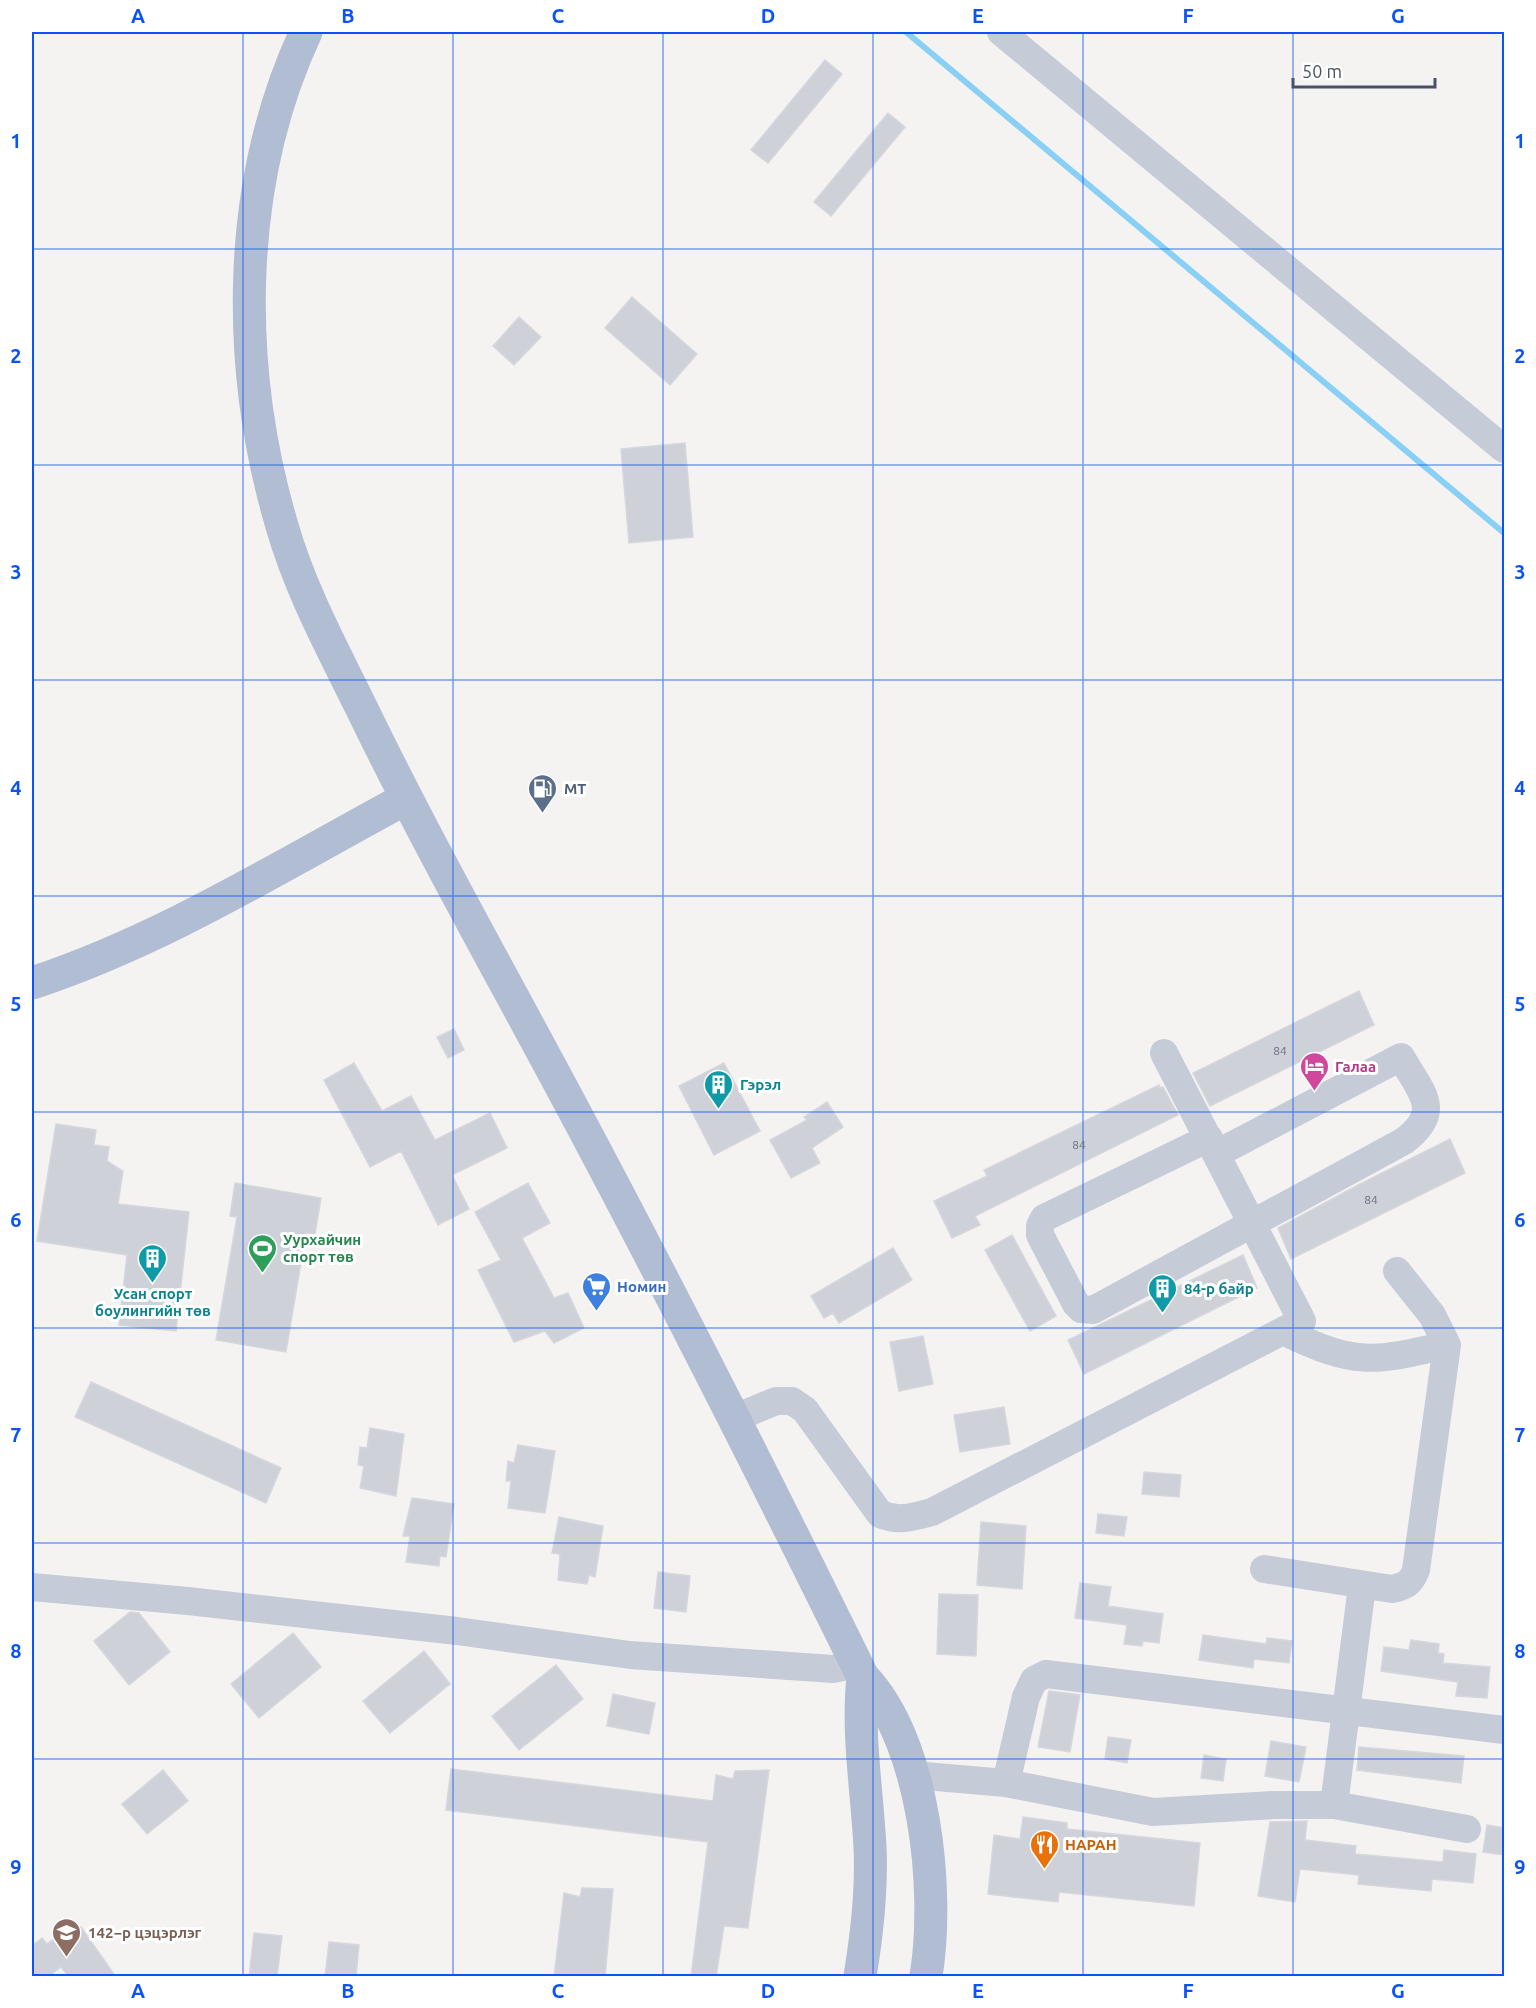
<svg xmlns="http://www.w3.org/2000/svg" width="1536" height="2008" viewBox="0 0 1536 2008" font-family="Ubuntu,sans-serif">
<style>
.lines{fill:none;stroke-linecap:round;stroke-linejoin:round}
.stream{stroke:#89d0f4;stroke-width:6}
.building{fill:#ced1d8;stroke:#d6d7de;stroke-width:1.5}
.minor{stroke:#c5ccd8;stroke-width:28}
.major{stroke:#b0bdd3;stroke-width:33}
.grid{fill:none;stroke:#0b53f6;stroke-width:1.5;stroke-opacity:0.55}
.labels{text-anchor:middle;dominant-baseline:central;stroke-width:6;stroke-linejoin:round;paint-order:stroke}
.number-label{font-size:12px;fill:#6a7280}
.service-label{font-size:15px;font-weight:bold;fill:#4e5e75;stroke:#fff;text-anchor:start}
.hotel-label{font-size:15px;font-weight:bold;fill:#b23c85;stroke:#fff;text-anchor:start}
.culture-label{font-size:15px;font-weight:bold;fill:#0d838f;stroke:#fff;text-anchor:start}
.leisure-label{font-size:15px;font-weight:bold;fill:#27864d;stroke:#fff;text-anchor:start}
.shop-label{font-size:15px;font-weight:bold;fill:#366cbe;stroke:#fff;text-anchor:start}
.food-label{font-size:15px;font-weight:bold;fill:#c56008;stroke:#fff;text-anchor:start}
.education-label{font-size:15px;font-weight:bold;fill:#785e54;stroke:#fff;text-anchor:start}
.neatline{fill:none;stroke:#0b53f6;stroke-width:2}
.grid-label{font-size:20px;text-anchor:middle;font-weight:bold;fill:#0b53f6}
</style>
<rect width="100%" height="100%" fill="#f5f3f2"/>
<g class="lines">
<!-- stream -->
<path class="stream" d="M906,32L1504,533"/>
</g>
<!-- building -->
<path class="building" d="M825,60L842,74L768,163L751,150Z
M888,113L905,127L831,216L814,202Z
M632,297L697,354L670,385L605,328Z
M519,317L541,337L514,365L493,346Z
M685,443L693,537L629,543L621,449Z
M1359,991L1374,1025L1210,1106L1193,1073Z
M454,1029L464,1050L448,1058L437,1037Z
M354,1063L382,1111L411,1096L435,1140L490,1113L507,1148L452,1175L469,1209L438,1225L401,1151L370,1167L324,1080Z
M724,1063L760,1131L714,1155L679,1086Z
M1159,1085L1160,1088L1163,1087L1178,1115L975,1216L980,1225L952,1238L934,1201L987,1176L984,1170Z
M827,1102L843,1127L812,1148L820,1163L791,1178L770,1140L807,1120L804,1117Z
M56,1124L96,1130L94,1145L109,1147L107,1161L123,1171L118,1204L189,1212L176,1331L119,1325L127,1255L37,1241Z
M1450,1139L1465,1173L1291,1259L1278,1228L1360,1184Z
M235,1183L321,1198L315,1234L306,1233L286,1352L216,1340L237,1217L230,1216Z
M528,1183L550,1223L522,1238L554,1298L568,1293L584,1328L554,1343L545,1331L514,1342L478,1270L501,1260L475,1212Z
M1012,1235L1056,1316L1030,1331L985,1250Z
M893,1248L912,1280L839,1323L833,1313L824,1318L811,1296Z
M1243,1255L1257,1288L1084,1374L1068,1340Z
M923,1336L933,1384L899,1391L890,1342Z
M91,1382L281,1468L266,1503L75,1417Z
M1004,1407L1010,1444L960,1452L954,1415Z
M370,1428L404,1434L396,1496L360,1488L364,1466L358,1465L360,1447L367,1448Z
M518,1445L555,1451L545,1513L508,1508L511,1481H506L508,1461L514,1463Z
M1144,1472L1181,1475L1179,1497L1142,1494Z
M412,1498L454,1504L446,1557L440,1556L439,1566L406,1562L410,1536H403Z
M1098,1514L1127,1517L1124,1536L1096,1533Z
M559,1517L603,1526L595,1577L589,1575L587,1584L558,1580L560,1554L552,1553Z
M981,1522L1026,1526L1022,1589L977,1585Z
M658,1572L690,1576L686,1612L654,1608Z
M1080,1583L1111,1587L1108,1606L1163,1614L1159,1643L1143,1641L1142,1646L1124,1644L1127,1625L1075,1618Z
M939,1594L978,1595L976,1656L937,1654Z
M130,1612L139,1613L170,1652L129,1685L94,1641Z
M293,1633L321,1667L259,1718L231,1684Z
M1203,1635L1266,1644L1267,1638L1292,1641L1289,1663L1254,1659L1253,1668L1199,1660Z
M1411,1640L1439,1644L1438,1653L1444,1654L1443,1663L1490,1667L1487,1698L1456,1696L1458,1682L1381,1671L1384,1647L1409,1650Z
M424,1651L450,1684L390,1733L363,1701Z
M556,1665L583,1699L519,1750L492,1716Z
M1049,1691L1080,1695L1070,1752L1038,1747Z
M613,1694L655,1703L649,1734L607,1726Z
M1108,1737L1131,1740L1127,1763L1105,1759Z
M1271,1741L1306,1747L1299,1782L1265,1776Z
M1359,1747L1464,1756L1461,1783L1357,1770Z
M1204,1755L1226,1759L1223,1781L1201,1778Z
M451,1769L713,1801L716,1775L733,1779L735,1771L769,1770L748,1928L724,1926L716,1977H691L708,1842L446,1810Z
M163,1770L188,1801L147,1834L122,1804Z
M1023,1817L1067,1823V1829L1200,1843L1194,1906L1059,1892L1058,1902L988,1894L994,1835L1020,1839Z
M1307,1821L1305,1840L1356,1846L1355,1854L1443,1862L1444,1850L1476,1854L1473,1883L1432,1879L1431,1891L1358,1884L1359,1875L1300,1869L1295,1902L1258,1896L1270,1822Z
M1487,1825L1504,1828V1855L1483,1852Z
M582,1888L613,1889L605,1977H554L564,1893L580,1897Z
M71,1925L81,1927L116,1977H69L61,1967L48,1977H32V1946L42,1938L47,1944Z
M254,1933L282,1936L277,1977H249Z
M329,1942L359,1945L356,1977H325Z"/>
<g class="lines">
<!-- minor -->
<path class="minor" d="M1001,32L1504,449
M1209,1138L1044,1218L1040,1226V1235L1076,1304L1081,1309L1093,1310L1404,1141C1444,1111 1421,1092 1401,1057L1218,1153
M1285,1332C1356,1366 1372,1362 1447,1345
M735,1418L776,1401H792L805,1410L880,1514C899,1522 913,1517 932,1512L1302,1321L1164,1053
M1264,1569L1392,1589C1406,1586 1411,1583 1416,1570L1447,1345L1432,1315L1397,1271
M32,1587L188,1601L457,1631L630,1655L833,1669L857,1664
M913,1775L1006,1783L1153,1812L1274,1805H1334L1467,1829
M1006,1783L1026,1697L1034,1680L1046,1674L1504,1730
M1334,1805L1362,1586"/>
<!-- major -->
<path class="major" d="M306,32C235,184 235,367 282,526C300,589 332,648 361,707C424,837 495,963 563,1090C667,1284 766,1480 863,1677C925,1741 940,1891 926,1976
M32,983C163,940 284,864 405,799
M860,1976C867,1934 872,1891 870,1847C867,1790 857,1734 863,1677"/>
</g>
<!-- grid -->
<path class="grid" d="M243,32V1976M453,32V1976M663,32V1976M873,32V1976M1083,32V1976M1293,32V1976M32,249H1504M32,465H1504M32,680H1504M32,896H1504M32,1112H1504M32,1328H1504M32,1543H1504M32,1759H1504"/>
<!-- icons -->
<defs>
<symbol id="fuel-pin" viewBox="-11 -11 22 30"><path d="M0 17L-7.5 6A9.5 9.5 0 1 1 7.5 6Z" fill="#5c6f8a" stroke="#fff"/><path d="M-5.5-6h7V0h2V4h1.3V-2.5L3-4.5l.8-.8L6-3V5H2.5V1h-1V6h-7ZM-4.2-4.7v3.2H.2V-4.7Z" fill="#fff"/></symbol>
<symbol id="hotel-pin" viewBox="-11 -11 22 30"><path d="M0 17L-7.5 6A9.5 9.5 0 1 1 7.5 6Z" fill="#d1479c" stroke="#fff"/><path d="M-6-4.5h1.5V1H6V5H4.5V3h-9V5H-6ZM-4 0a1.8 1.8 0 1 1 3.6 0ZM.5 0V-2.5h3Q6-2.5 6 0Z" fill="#fff"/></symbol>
<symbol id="building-pin" viewBox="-11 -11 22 30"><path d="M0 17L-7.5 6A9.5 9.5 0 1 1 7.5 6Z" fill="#0f9aa8" stroke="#fff"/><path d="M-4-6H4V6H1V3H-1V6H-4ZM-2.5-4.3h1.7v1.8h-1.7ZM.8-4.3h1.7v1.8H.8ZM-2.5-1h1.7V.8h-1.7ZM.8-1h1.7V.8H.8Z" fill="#fff"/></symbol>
<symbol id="stadium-pin" viewBox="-11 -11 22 30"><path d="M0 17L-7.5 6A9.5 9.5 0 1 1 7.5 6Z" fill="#2e9e5b" stroke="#fff"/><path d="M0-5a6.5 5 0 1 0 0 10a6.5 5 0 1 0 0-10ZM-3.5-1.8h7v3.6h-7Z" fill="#fff"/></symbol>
<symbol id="supermarket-pin" viewBox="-11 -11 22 30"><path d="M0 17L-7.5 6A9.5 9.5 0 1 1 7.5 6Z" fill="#3f7fe0" stroke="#fff"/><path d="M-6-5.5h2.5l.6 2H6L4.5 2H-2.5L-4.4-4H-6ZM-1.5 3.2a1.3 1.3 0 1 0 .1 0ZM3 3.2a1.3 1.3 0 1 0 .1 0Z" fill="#fff"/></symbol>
<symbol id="restaurant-pin" viewBox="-11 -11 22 30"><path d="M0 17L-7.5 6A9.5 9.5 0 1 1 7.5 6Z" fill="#e8710a" stroke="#fff"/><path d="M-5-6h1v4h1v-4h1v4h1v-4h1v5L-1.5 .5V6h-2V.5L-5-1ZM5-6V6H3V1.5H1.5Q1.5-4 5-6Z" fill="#fff"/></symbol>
<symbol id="school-pin" viewBox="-11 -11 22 30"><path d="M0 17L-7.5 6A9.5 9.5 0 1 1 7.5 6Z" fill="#8d6e63" stroke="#fff"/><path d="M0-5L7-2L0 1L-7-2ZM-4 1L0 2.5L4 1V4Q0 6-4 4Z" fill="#fff"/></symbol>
</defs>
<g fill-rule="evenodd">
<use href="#fuel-pin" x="526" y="772" width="33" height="45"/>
<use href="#hotel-pin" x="1298" y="1050" width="33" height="45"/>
<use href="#building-pin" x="702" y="1068" width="33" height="45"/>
<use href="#stadium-pin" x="246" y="1232" width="33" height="45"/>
<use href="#building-pin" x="136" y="1242" width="33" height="45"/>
<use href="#supermarket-pin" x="580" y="1270" width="33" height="45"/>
<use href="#building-pin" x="1146" y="1272" width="33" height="45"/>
<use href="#restaurant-pin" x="1028" y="1828" width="33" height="45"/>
<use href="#school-pin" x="50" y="1916" width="33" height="45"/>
</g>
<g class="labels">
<!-- number labels -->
<g class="number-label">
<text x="1280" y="1050">84</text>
<text x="1079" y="1144">84</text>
<text x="1371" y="1199">84</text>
</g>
<!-- service labels -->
<g class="service-label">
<text x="564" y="788">МТ</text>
</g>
<!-- hotel labels -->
<g class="hotel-label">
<text x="1335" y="1066">Галаа</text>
</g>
<!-- culture labels -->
<g class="culture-label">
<text x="740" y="1084">Гэрэл</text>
<text x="1184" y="1288">84-р байр</text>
<text x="153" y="1293" text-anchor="middle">Усан спорт<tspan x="153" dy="17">боулингийн төв</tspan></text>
</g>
<!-- leisure labels -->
<g class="leisure-label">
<text x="283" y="1239">Уурхайчин<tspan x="283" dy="17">спорт төв</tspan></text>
</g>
<!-- shop labels -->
<g class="shop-label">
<text x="617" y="1286">Номин</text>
</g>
<!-- food labels -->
<g class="food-label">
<text x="1065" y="1844">НАРАН</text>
</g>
<!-- education labels -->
<g class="education-label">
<text x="88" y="1932">142−р цэцэрлэг</text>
</g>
</g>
<!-- border -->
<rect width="1536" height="2008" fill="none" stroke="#ffffff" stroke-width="66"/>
<!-- scale -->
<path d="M1293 78v9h142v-9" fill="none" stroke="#485262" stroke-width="3"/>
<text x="1302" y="78" font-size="18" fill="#485262" stroke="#ffffff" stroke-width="4.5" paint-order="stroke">50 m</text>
<rect x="33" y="33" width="1470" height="1942" class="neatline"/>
<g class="grid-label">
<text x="138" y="23">A</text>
<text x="348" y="23">B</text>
<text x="558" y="23">C</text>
<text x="768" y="23">D</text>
<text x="978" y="23">E</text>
<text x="1188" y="23">F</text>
<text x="1398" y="23">G</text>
<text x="16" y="148">1</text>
<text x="1520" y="148">1</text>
<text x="16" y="363">2</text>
<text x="1520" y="363">2</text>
<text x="16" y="579">3</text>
<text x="1520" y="579">3</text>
<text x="16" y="795">4</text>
<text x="1520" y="795">4</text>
<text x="16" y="1011">5</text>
<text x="1520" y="1011">5</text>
<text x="16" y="1227">6</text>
<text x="1520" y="1227">6</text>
<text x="16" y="1442">7</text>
<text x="1520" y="1442">7</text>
<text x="16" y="1658">8</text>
<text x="1520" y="1658">8</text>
<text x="16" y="1874">9</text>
<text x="1520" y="1874">9</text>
<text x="138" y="1998">A</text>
<text x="348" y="1998">B</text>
<text x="558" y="1998">C</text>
<text x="768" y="1998">D</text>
<text x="978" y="1998">E</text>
<text x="1188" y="1998">F</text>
<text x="1398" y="1998">G</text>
</g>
</svg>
